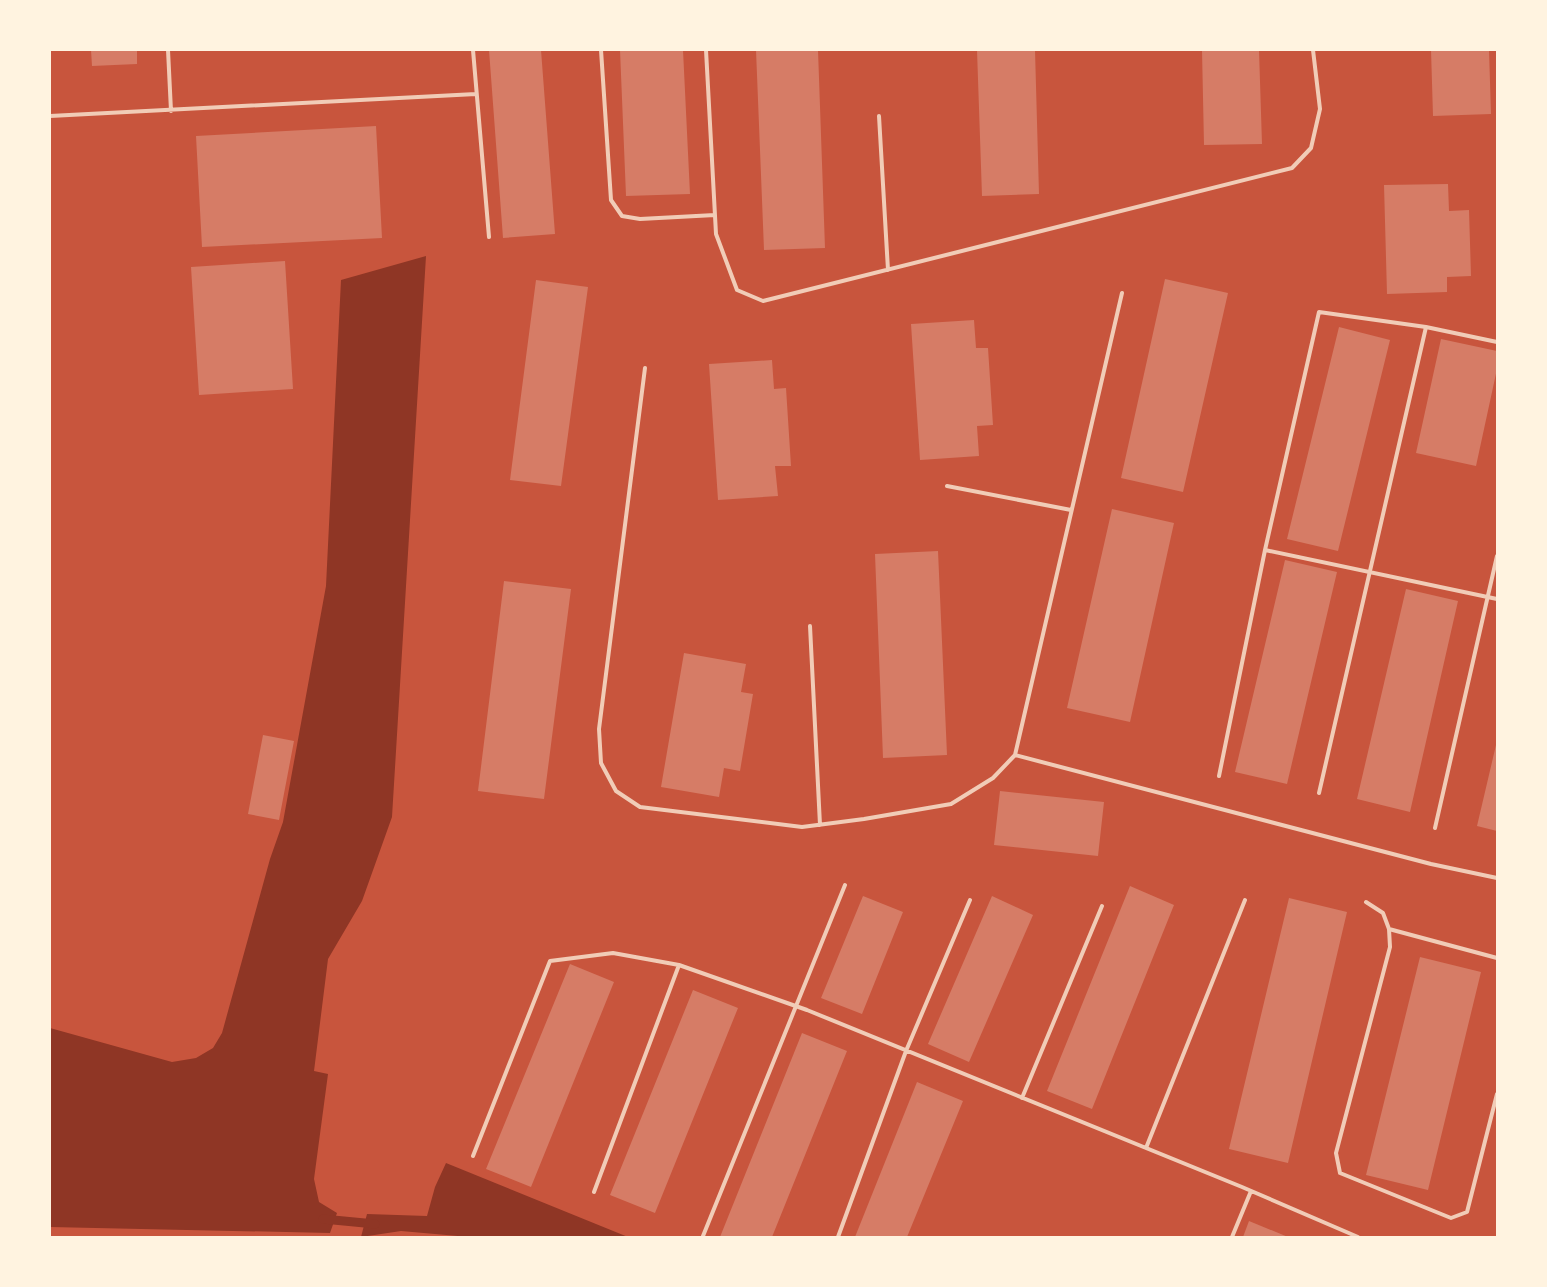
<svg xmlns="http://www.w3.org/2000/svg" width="1547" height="1287" viewBox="0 0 1547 1287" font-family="'Exo 2',sans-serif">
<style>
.water{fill:#8f3625}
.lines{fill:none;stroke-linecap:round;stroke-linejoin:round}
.stream{stroke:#8f3625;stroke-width:9}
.building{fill:#d67c66}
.service{stroke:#f1ccb7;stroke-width:4}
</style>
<rect width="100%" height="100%" fill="#c8553d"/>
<!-- water -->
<path class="water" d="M426,256L392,817L362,901L328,959L314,1071L328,1074L314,1179L319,1202L337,1213L330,1233L50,1227V1028L172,1062L196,1058L213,1048L222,1033L270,859L283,822L326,586L341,280Z
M446,1163L628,1237H469L401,1231L361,1237L367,1214L427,1216L435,1187Z"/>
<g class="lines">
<!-- stream -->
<path class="stream" d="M323,1219L375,1224"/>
</g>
<!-- building -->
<path class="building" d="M91,50H137V64L92,66Z
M489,50H541L555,234L503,238Z
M620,50H683L690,194L626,196Z
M756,50H818L825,248L764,250Z
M977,50H1035L1039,194L982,196Z
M1202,50H1259L1262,144L1204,145Z
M1431,50H1489L1491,114L1433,116Z
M376,126L382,238L202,247L196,136Z
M1448,184L1449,211L1469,210L1471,276L1447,277V292L1387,294L1384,185Z
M285,261L293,389L199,395L191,267Z
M1165,279L1228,293L1183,492L1121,478Z
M536,280L588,287L561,486L510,480Z
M974,320L976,348H988L993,425L977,426L979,456L920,460L911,324Z
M1339,327L1390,340L1338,551L1287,539Z
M1441,339L1497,351V369L1476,466L1416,453Z
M772,360L774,389L786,388L791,466H775L778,496L718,500L709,364Z
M1112,509L1174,523L1130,722L1067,708Z
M938,551L947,755L883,758L875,554Z
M1285,560L1337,572L1287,784L1235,772Z
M504,581L571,589L544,799L478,791Z
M1406,589L1458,601L1410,812L1357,799Z
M684,653L746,664L741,692L753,694L740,771L724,768L719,797L661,787Z
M263,735L294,741L279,820L248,814Z
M1496,745H1497V831L1477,826Z
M1000,791L1104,802L1098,856L994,845Z
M1130,886L1174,905L1092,1109L1047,1091Z
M863,896L903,912L862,1014L821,998Z
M992,896L1033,915L969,1062L928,1044Z
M1289,898L1347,912L1288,1163L1229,1149Z
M1420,957L1481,972L1428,1190L1366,1175Z
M570,964L614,982L531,1187L486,1169Z
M693,990L738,1008L655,1213L610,1195Z
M802,1033L847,1051L772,1237H720Z
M917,1082L963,1101L907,1237H855Z
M1249,1221L1288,1237H1243Z"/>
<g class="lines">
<!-- service -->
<path class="service" d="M168,50L171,111
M473,50L489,237
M601,50L611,200L622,216L640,219L715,215
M706,50L716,234L737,290L763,301L1292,168L1311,148L1320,109L1313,50
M50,116L476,94
M879,116L888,270
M645,368L599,729L601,763L616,791L640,807L802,827L864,819L951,804L993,778L1015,755L1122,293
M947,486L1071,510
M1265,550L1497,599
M810,626L820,825
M1015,755L1431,864L1497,878
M1219,776L1265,550L1319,312L1426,327
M1319,793L1426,327L1497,342
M1435,828L1497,556
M1366,902L1383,913L1389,929L1497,958
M1389,929L1390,947L1336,1153L1340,1173L1451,1218L1467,1212L1497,1094
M1022,1098L1102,906
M1146,1148L1245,900
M473,1156L550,961L613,953L679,965L807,1010L1242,1187L1358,1237
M594,1192L679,965
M703,1236L845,885
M838,1237L906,1051L970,900
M1232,1237L1251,1191"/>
</g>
<!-- border -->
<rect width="1547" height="1287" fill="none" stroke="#fff3e0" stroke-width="102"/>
</svg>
